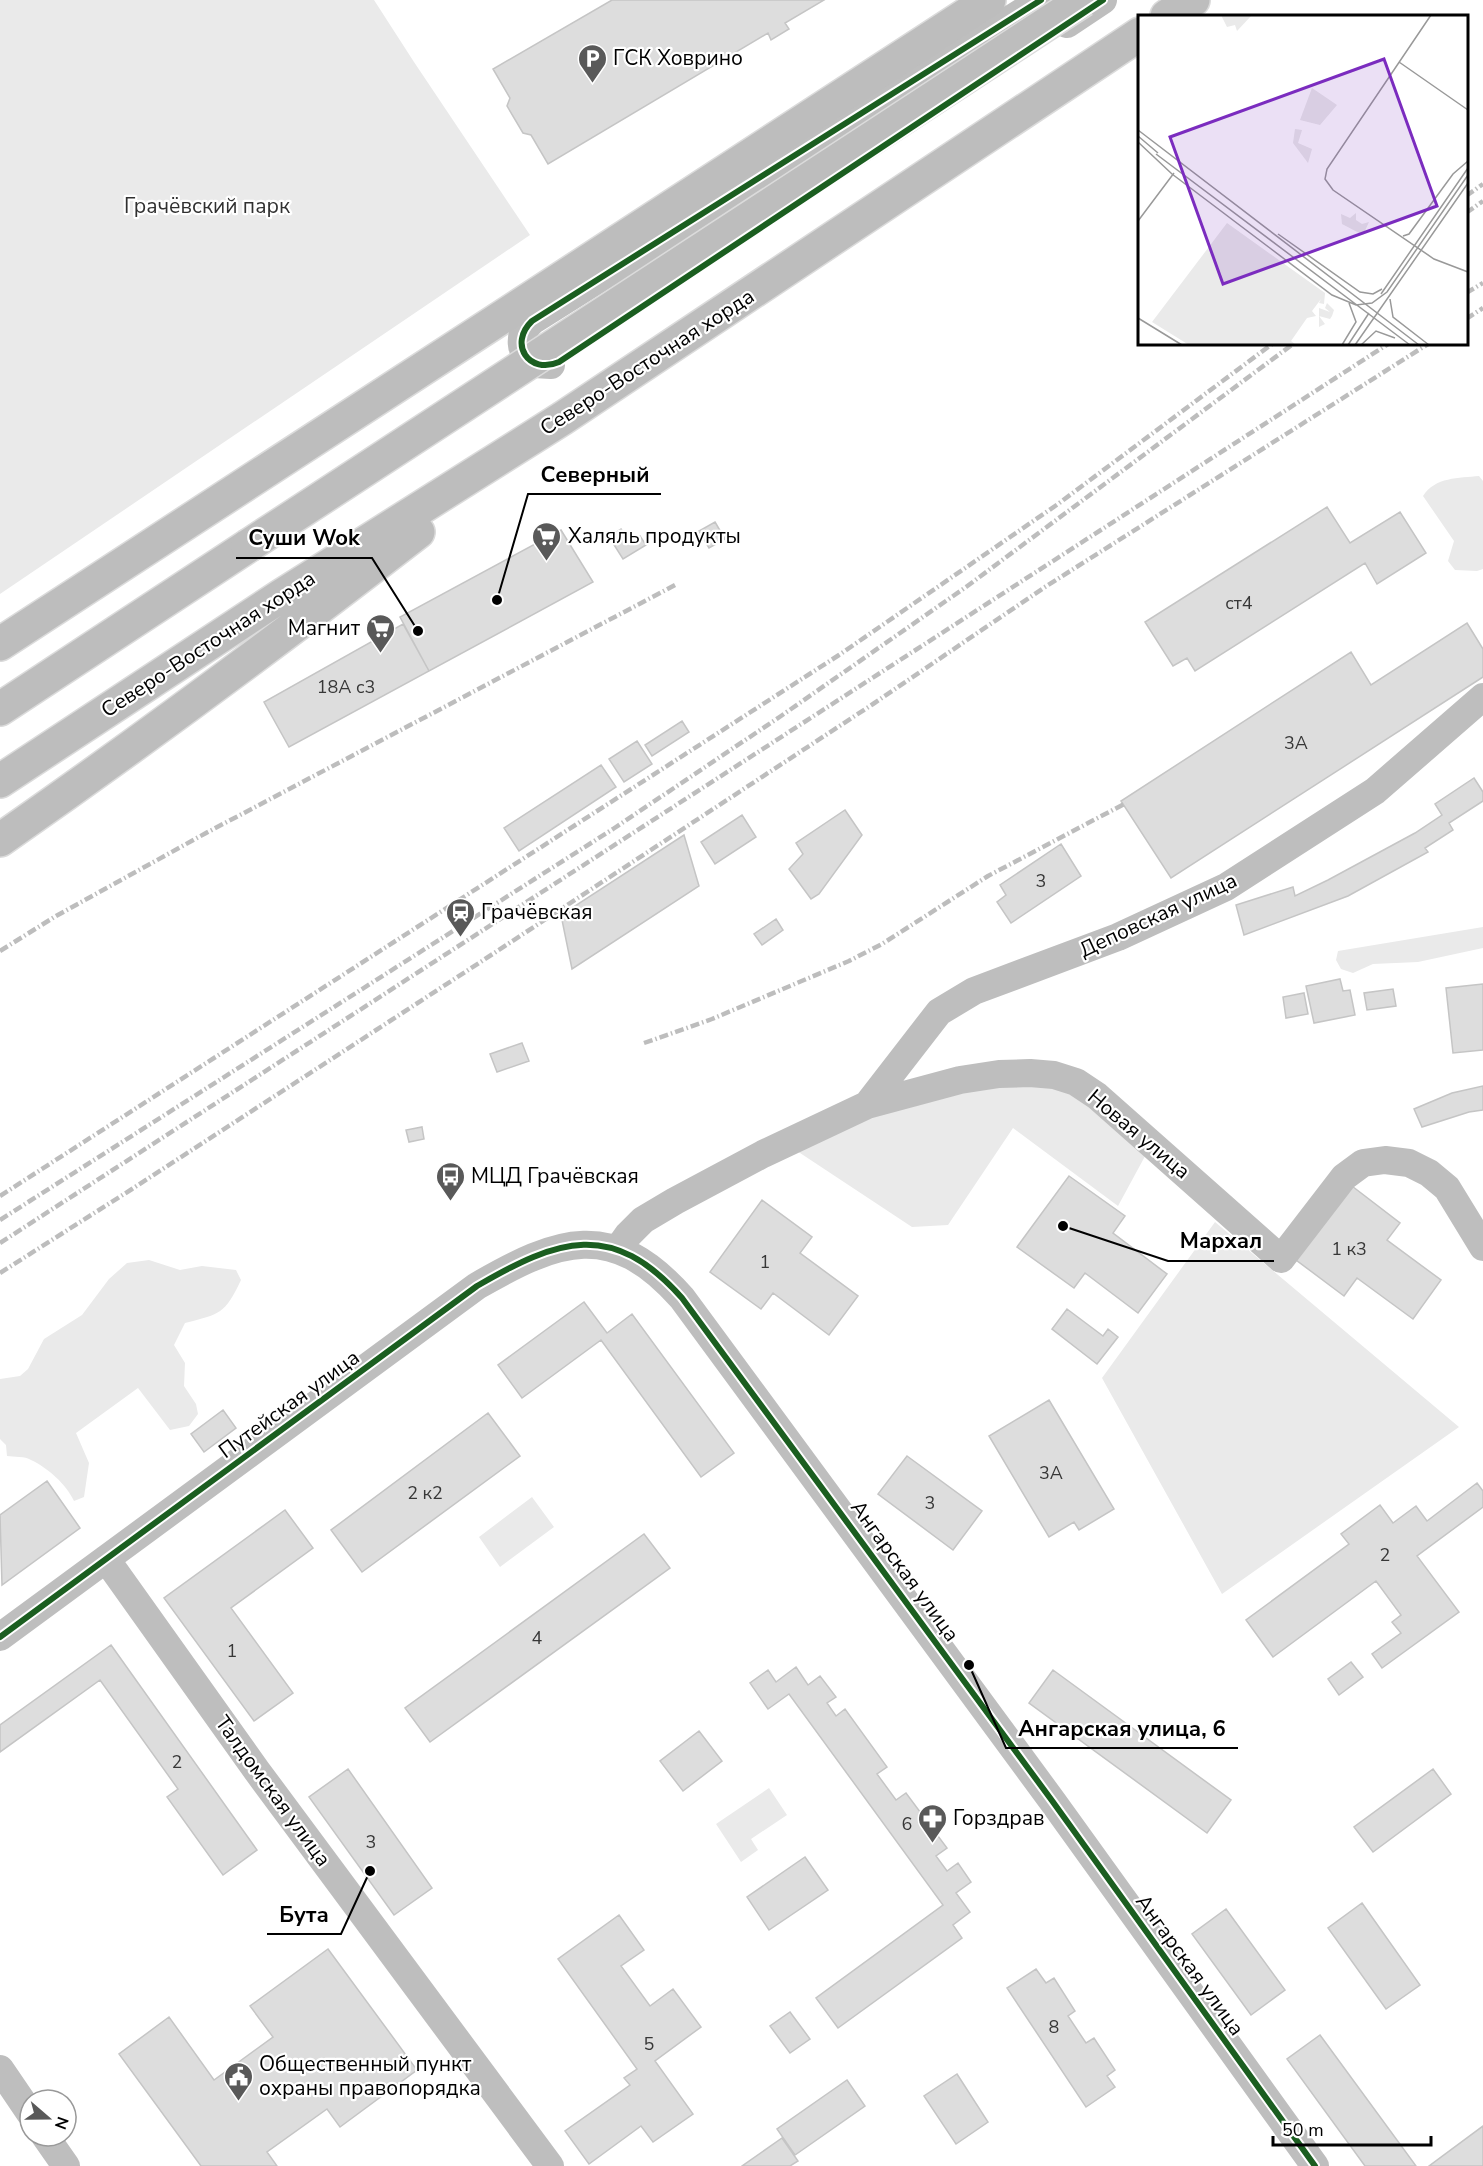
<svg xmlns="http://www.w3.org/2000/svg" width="1483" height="2166" viewBox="0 0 1483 2166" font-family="'Nunito Sans',sans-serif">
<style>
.green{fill:#eaeaea}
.building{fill:#ddd;stroke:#c5c5c5;stroke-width:1.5}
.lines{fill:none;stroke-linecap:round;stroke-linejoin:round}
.major-casing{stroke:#dbdbdb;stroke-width:36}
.minor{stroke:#bebebe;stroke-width:28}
.major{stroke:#bdbdbd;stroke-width:33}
.rail{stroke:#bdbdbd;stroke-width:4.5;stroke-dasharray:9 3 1.5 3;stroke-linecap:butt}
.major-bridge-casing{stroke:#dbdbdb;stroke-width:36;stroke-linecap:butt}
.major-bridge{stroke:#bdbdbd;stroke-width:33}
.cycleway-casing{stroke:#fff;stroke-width:10}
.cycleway{stroke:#1b5e20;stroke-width:6}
.labels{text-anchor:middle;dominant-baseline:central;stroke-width:4.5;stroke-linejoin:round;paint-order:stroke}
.number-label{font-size:18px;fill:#373737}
.poi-label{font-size:21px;fill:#000;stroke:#fff;text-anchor:start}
.park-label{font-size:21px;fill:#303030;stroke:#fff}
.street-label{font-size:21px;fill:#000;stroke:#fff}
.inset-road{fill:none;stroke:#999;stroke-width:1.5}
.view{fill:#7b2cbf;fill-opacity:0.15;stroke:#7b2cbf;stroke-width:3}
.inset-edge{fill:none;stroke:#000;stroke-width:3}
.leader{fill:none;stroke:#000;stroke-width:2}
.callout-dot{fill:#000;stroke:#fff;stroke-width:2}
.callout-label{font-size:22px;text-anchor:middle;font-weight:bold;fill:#000;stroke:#fff;stroke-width:4.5;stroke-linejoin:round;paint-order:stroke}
</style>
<rect width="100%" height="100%" fill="#fff"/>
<!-- green -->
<path class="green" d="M0,0H374L414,62L530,235L0,594Z
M1479,476L1483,481V569L1477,571L1455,570L1448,561L1454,541L1423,496C1435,477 1459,478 1479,476Z
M1483,927V948L1418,962L1373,964L1353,973L1341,969L1336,960L1338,951Z
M974,1083L1074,1088L1150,1147L1118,1206L1013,1128L948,1225L912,1227L797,1151L888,1108Z
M1215,1222L1459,1427L1222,1594L1102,1378Z
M149,1260L180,1270L202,1266L236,1270L241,1280C225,1314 220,1314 185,1323L174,1345L185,1363L184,1386L196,1404L198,1414L189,1426L170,1430L138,1388L76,1433L89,1463L84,1497L74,1501C66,1484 48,1468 31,1460C25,1456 14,1457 7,1456L6,1445L0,1439V1379L20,1376L28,1369L44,1339L82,1315L109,1279L127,1263Z
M532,1497L554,1527L500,1567L479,1537Z
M769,1788L787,1815L751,1839L758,1850L741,1862L716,1824Z"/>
<!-- building -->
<path class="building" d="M612,0H824L785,23L789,29L771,40L768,33L548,164L531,135L523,133L507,106L510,98L493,69Z
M1327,507L1350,543L1400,512L1426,553L1377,584L1365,563L1195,671L1187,658L1173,666L1145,622Z
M715,522L725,539L709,548L699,531Z
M621,529L629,542L640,536L646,545L623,559L609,537Z
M561,530L593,582L429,671L400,617Z
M1467,623L1483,649V677L1171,878L1121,801L1351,652L1371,685Z
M403,624L429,671L289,747L264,702Z
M682,721L689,732L652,756L645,745Z
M637,741L652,764L624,782L609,759Z
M601,765L616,787L519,851L504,828Z
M1474,778L1483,792V801L1449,823L1453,830L1425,848L1428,852L1348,896L1244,935L1236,905L1293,887L1295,896L1328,880L1415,833L1442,815L1435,804Z
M845,810L862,835L819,894L811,899L789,869L803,854L796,843Z
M742,815L756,837L715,864L701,842Z
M684,835L699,886L572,969L561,915Z
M1061,844L1081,876L1011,923L997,902L1006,895L1000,885Z
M776,919L783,930L762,945L754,934Z
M1340,979L1343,991L1350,990L1355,1015L1314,1023L1306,986Z
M1483,984V1050L1453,1053L1446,988Z
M1393,989L1396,1006L1367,1010L1364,993Z
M1304,993L1308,1014L1286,1018L1283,997Z
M522,1043L529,1061L497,1072L490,1054Z
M1483,1086V1110L1469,1112L1422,1127L1414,1109L1452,1093Z
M422,1127L424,1139L409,1142L406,1130Z
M1069,1176L1125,1216L1113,1233L1167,1274L1138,1313L1085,1273L1074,1288L1017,1247Z
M1348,1183L1400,1223L1387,1240L1441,1280L1413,1319L1357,1278L1344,1296L1292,1257Z
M762,1200L812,1237L800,1253L858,1296L829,1335L773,1293L761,1309L710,1272Z
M584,1302L607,1333L632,1314L734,1453L701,1477L601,1340L522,1398L498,1365Z
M1067,1309L1103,1336L1108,1329L1118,1337L1097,1364L1052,1329Z
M1049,1400L1114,1509L1079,1530L1074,1522L1049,1537L989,1436Z
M223,1410L236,1428L204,1452L191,1434Z
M488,1413L520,1456L362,1572L331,1530Z
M907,1456L982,1511L953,1550L878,1494Z
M47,1481L80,1528L2,1585L0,1515Z
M1477,1483L1483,1491V1507L1417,1556L1459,1612L1382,1668L1372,1654L1401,1633L1392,1622L1401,1615L1376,1581L1273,1657L1246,1620L1349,1544L1341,1534L1380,1505L1393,1523L1416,1506L1427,1521Z
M285,1510L313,1548L231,1608L293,1693L254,1721L164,1598Z
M644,1534L670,1568L430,1742L405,1708Z
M111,1645L257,1850L223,1875L167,1797L178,1789L100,1680L0,1752V1725Z
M1351,1662L1363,1677L1339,1695L1328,1679Z
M796,1667L808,1685L820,1676L836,1697L827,1703L836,1716L845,1709L887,1767L877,1774L896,1800L906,1793L947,1848L936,1856L947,1871L958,1863L971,1882L956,1893L970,1912L953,1925L962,1938L838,2028L816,1998L943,1905L789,1694L768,1709L750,1683L768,1670L776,1682Z
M1053,1670L1231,1800L1207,1833L1029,1703Z
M699,1731L722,1761L683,1791L660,1761Z
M348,1769L432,1888L394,1915L309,1797Z
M1433,1769L1451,1794L1373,1852L1354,1827Z
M805,1857L828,1890L769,1930L747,1897Z
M1362,1903L1420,1985L1386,2009L1328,1928Z
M1226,1909L1285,1990L1251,2015L1192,1934Z
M619,1915L644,1950L621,1966L650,2006L673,1989L701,2027L655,2061L693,2114L653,2142L641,2126L589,2164L565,2131L630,2085L624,2078L637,2069L558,1959Z
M328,1949L417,2070L340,2127L327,2109L267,2152L277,2166H201L119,2054L169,2017L214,2080L273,2037L250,2006Z
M1036,1969L1046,1983L1054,1978L1075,2011L1068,2016L1086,2043L1094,2038L1115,2070L1107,2076L1115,2087L1086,2107L1007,1988Z
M790,2012L810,2039L790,2053L770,2026Z
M1320,2035L1416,2166H1365L1287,2059Z
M957,2074L988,2122L956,2144L924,2096Z
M847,2080L865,2106L795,2155L777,2129Z
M1483,2126V2166H1429Z
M782,2138L798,2161L790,2166H742Z"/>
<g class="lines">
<defs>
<path id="major" d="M1167,16L1193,0
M0,644L989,0
M0,709L248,546
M0,781L281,596L563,418L1140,34
M0,840C142,741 281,638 418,532"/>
</defs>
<!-- major casing -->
<use href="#major" class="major-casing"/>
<!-- minor -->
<path class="minor" d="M1067,24L1103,0
M551,365L534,364C519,352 517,335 532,321L1041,0
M867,1105L939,1012L974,991L1118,937L1226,887L1375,791L1483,697
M618,1249L628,1235L643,1220L675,1201L763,1154L867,1105L960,1080L999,1074L1030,1073L1054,1075L1076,1082L1097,1096L1281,1259L1344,1177L1363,1163L1385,1160L1409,1163L1429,1173L1447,1188L1483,1247
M106,1559L257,1771L550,2166
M0,1637L477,1286C558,1239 612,1219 682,1298L1053,1802L1315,2166
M0,2069L30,2113
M45,2136L66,2166"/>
<!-- major -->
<use href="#major" class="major"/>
<!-- rail -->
<path class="rail" d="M1466,196L1483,184
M1466,213L1483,201
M1466,293L1483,283
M1466,319L1483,308
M0,951L56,916L206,833L677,584
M644,1043L712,1019L849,961L882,944L988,876L1126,803
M0,1196L839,655L1058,504L1272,344
M0,1220L613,829L781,716L966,587L1293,344
M0,1243L1388,344
M0,1273L132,1189L479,963L873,704L1045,587L1428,344"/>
<defs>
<path id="major-bridge" d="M248,546L1083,0"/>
</defs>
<!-- major-bridge casing -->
<use href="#major-bridge" class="major-bridge-casing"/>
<!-- major-bridge -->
<use href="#major-bridge" class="major-bridge"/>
<defs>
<path id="cycleway" d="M1041,0L532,321C508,344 529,375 559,362L1103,0
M0,1637L477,1286C558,1239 612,1219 682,1298L1053,1802L1315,2166"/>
</defs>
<!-- cycleway casing -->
<use href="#cycleway" class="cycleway-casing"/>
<!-- cycleway -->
<use href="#cycleway" class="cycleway"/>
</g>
<!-- icons -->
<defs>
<symbol id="parking-pin" viewBox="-11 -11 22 30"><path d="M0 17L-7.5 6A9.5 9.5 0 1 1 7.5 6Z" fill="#595959" stroke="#fff"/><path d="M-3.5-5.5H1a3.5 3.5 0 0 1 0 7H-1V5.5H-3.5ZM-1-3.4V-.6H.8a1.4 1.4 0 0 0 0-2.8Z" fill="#fff"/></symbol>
<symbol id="supermarket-pin" viewBox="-11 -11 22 30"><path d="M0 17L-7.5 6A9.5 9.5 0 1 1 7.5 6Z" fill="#595959" stroke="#fff"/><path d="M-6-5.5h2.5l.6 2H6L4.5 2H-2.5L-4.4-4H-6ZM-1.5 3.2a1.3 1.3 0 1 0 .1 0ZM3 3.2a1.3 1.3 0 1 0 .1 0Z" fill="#fff"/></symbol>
<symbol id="station-pin" viewBox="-11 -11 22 30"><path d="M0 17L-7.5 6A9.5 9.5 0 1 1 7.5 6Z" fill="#595959" stroke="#fff"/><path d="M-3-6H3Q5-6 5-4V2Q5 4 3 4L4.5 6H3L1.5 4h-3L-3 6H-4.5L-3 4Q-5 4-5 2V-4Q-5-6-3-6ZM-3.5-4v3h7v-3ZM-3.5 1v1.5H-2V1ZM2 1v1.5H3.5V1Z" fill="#fff"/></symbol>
<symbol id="bus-pin" viewBox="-11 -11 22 30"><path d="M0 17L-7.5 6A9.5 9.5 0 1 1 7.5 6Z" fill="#595959" stroke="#fff"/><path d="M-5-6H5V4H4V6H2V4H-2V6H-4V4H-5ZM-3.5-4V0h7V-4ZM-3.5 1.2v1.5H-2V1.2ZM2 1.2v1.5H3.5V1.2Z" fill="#fff"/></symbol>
<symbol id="pharmacy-pin" viewBox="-11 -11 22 30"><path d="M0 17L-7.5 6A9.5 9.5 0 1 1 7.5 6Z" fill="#595959" stroke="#fff"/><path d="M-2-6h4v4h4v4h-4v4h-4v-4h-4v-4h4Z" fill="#fff"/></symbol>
<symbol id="civic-pin" viewBox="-11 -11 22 30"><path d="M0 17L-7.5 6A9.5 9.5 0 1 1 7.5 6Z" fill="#595959" stroke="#fff"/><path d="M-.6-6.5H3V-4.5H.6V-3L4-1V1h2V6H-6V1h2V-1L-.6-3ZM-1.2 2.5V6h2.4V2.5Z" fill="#fff"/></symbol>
</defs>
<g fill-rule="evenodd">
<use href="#parking-pin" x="576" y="42" width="33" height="45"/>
<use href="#supermarket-pin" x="530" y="520" width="33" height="45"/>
<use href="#supermarket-pin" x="364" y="612" width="33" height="45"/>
<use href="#station-pin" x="444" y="896" width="33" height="45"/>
<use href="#bus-pin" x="434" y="1160" width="33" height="45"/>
<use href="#pharmacy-pin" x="916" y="1802" width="33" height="45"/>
<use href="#civic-pin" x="222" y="2060" width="33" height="45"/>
</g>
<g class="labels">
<!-- number labels -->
<g class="number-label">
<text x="1239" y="603">ст4</text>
<text x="346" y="687">18А с3</text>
<text x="1296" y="743">3А</text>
<text x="1041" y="881">3</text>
<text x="1349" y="1249">1 к3</text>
<text x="765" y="1262">1</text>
<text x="1051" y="1473">3А</text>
<text x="425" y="1493">2 к2</text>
<text x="930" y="1503">3</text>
<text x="1385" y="1555">2</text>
<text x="537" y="1638">4</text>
<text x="232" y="1651">1</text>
<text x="177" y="1762">2</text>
<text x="907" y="1824">6</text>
<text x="371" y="1842">3</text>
<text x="1054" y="2027">8</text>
<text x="649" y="2044">5</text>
</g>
<!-- poi labels -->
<g class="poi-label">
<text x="613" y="58">ГСК Ховрино</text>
<text x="568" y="536">Халяль продукты</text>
<text x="360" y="628" text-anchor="end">Магнит</text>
<text x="481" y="912">Грачёвская</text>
<text x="471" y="1176">МЦД Грачёвская</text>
<text x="953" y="1818">Горздрав</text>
<text x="259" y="2064">Общественный пункт<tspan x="259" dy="24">охраны правопорядка</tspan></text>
</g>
<!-- park labels -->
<g class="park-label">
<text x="207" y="206">Грачёвский парк</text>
</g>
<!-- street labels -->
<g class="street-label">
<text transform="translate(647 362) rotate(-33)">Северо-Восточная хорда</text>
<text transform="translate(208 644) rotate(-33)">Северо-Восточная хорда</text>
<text transform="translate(1158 915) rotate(-25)">Деповская улица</text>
<text transform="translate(1139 1134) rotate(40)">Новая улица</text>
<text transform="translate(289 1404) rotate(-36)">Путейская улица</text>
<text transform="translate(905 1571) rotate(54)">Ангарская улица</text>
<text transform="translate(273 1791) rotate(54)">Талдомская улица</text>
<text transform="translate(1190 1965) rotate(54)">Ангарская улица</text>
</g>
</g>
<!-- overview -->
<g transform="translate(1138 15)">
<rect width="330" height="330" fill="#fff"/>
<path d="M83,0H114L99,16L97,10L89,12ZM174,73L199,90L182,110L162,105ZM157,114L164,115L160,128L174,134L170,148L155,128ZM218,198V205L224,209L231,207L225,220L204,209L203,199L212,203ZM89,208L187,278L186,289L181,288L183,284L174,296L178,301L169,303L153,326L158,330H51L14,307ZM189,288L196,295L194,301L192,304L181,301L187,309L181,312V293L192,297L187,293Z" fill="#eaeaea"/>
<path class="inset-road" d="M293,0L189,154L187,164L195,175L296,244L330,257M261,47L330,95M0,115L281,330M0,121L20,138M0,127L34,159L194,280L218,290L234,288L249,277L330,160M18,139L272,330M0,206L36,158M140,219L222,277L235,279L244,274M265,221L271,219L315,159L330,146M243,279L330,153M252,284L255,302L291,330M0,303L44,330M204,330L218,307L211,288M210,330L231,298M217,330L330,168M223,330L238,316L257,323"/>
<path class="view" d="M246,44L299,191L85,269L32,122Z"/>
<rect width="330" height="330" class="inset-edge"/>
</g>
<!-- callouts -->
<path class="leader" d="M497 600L528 494H661M418 631L372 558H236M1063 1226L1168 1261H1274M969 1665L1006 1748H1238M370 1871L341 1934H267"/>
<g class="callout-dot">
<circle cx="497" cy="600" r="6"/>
<circle cx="418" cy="631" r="6"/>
<circle cx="1063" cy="1226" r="6"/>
<circle cx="969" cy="1665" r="6"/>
<circle cx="370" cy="1871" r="6"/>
</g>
<g class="callout-label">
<text x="595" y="482">Северный</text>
<text x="304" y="545">Суши Wok</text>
<text x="1221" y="1248">Мархал</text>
<text x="1122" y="1736">Ангарская улица, 6</text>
<text x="304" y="1922">Бута</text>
</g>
<!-- north arrow -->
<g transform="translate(48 2118) rotate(110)"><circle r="28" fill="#ffffff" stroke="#999999" stroke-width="1.5"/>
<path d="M0-4.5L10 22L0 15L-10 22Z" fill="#595959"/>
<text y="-9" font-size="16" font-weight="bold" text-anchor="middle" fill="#000000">N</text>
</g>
<!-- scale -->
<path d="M1273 2136v9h158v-9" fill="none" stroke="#000000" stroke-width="3"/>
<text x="1282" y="2136" font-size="18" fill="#000000" stroke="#ffffff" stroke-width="4.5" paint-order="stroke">50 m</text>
</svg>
